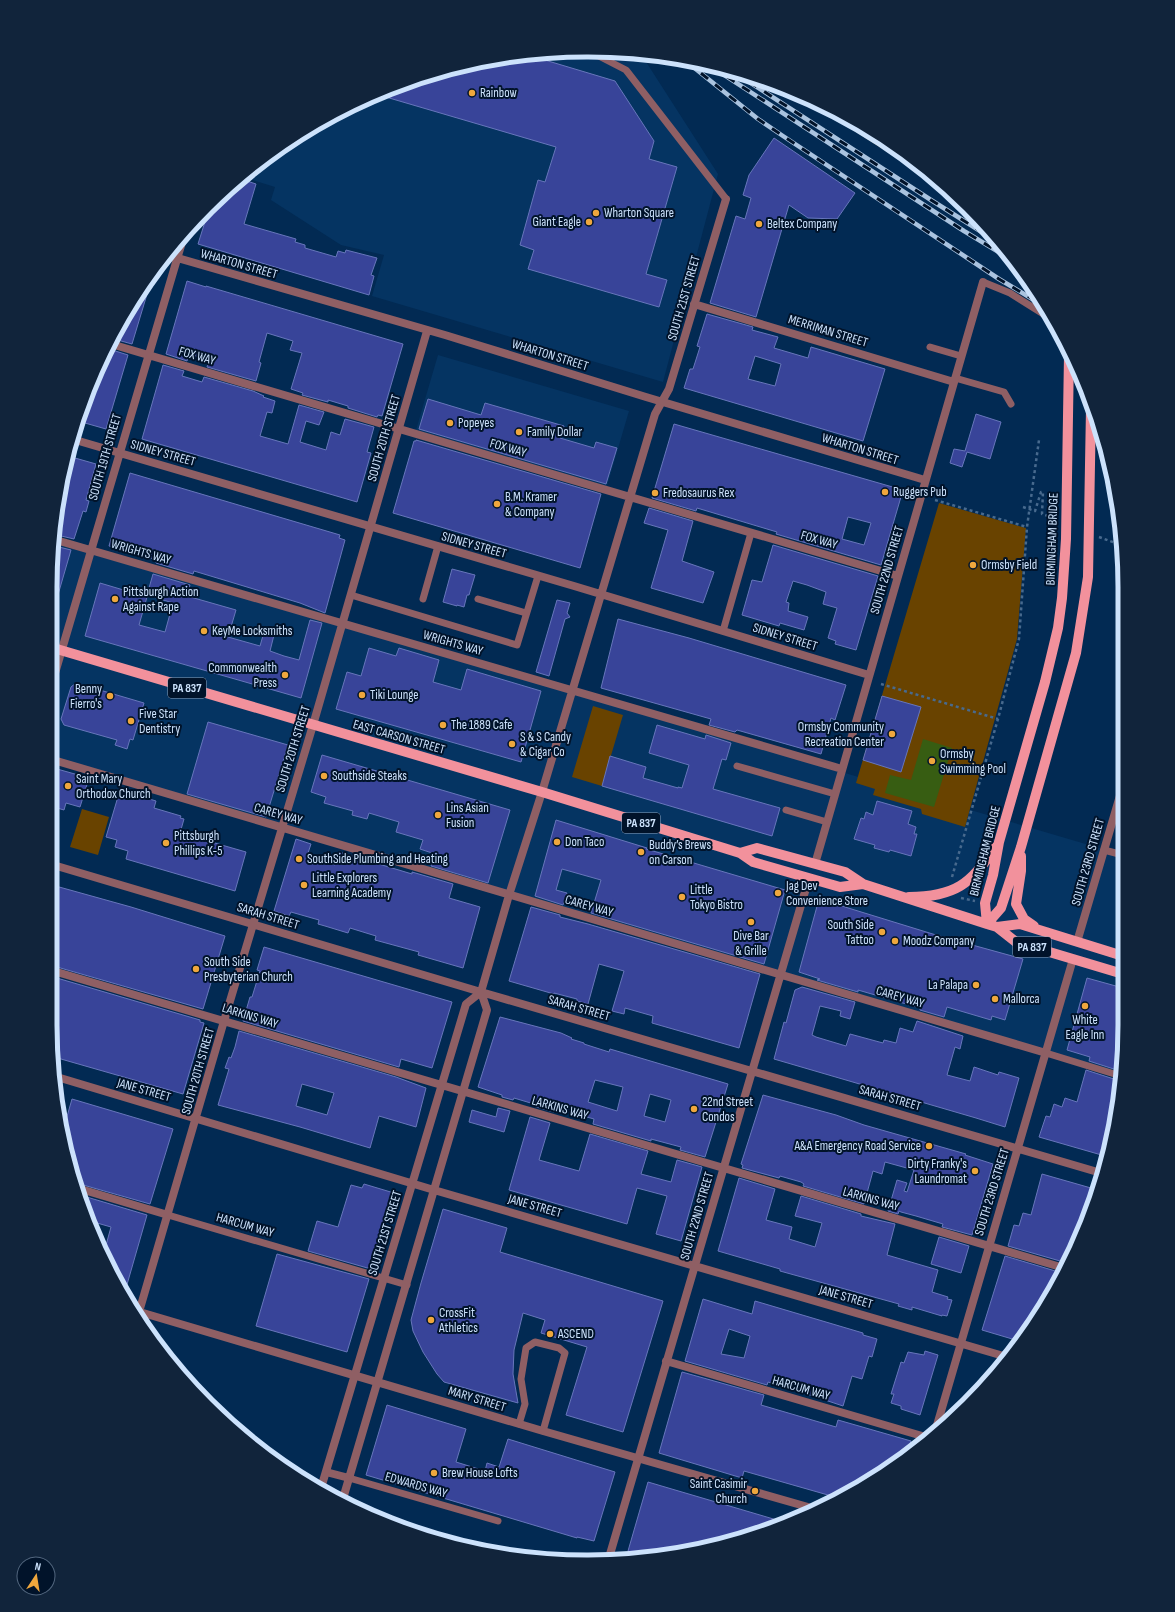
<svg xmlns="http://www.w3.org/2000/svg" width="1175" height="1612" viewBox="0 0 1175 1612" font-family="'Sofia Sans Condensed',sans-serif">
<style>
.built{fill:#053462}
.green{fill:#694300}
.water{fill:#375d12}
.building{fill:#384499;stroke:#6776bb;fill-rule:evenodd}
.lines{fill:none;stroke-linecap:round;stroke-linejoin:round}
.path{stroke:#486a8e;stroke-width:2.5;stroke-dasharray:3 3;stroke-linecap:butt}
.lane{stroke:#8f5f64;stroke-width:7}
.street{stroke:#8f5f64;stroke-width:8}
.primary{stroke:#f2919c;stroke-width:10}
.rail-casing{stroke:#aac3df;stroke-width:4.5}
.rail{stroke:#01132a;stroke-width:3;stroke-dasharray:9;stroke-linecap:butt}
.poi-dot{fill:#efa73d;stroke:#01132a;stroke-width:1.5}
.labels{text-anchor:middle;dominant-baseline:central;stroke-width:4;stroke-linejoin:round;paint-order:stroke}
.shield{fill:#01132a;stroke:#8fa4bd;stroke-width:1}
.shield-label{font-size:12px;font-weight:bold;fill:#cce2fc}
.poi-label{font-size:13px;fill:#cce2fc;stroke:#01132a;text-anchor:start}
.street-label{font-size:13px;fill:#cce2fc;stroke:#01132a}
.rim{fill:none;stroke:#cce2fc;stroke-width:5}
</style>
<rect width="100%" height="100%" fill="#022a53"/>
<!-- built -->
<path class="built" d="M552,51L641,54L718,174L663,382L372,296L384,255L341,245L271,200L275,187L243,177L260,161L350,106L448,68Z
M438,355L629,411L607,486L416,430Z
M56,544L638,712L1123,855L1124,1060L1121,1074L50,760V587Z"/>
<!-- green -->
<path class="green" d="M798,95L856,122L942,183L950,192Z
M939,503L1026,528L1017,639L965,827L922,814L921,809L873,795L875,789L856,783Z
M593,706L623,715L602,786L572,777Z
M82,809L109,817L98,855L70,847Z"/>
<!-- water -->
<path class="water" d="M923,739L952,748L934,807L885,793L890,775L911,780Z"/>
<!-- building -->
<path class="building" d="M528,55L615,81L654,141L649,159L677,167L646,274L667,280L659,307L528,269L534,250L520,245L538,180L545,182L556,147L379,95L448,68Z
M774,138L855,193L837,219L808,218L789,205L756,317L710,303L736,216L745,219L751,198L743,195L749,175Z
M241,179L256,184L244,224L296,239L295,242L305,245V248L336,257L338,251L345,253L346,250L377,258L371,275L374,276L369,295L198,244L209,209Z
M148,279L151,281L132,344L114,339L140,289Z
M187,281L206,287V286L403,344L382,416L378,415L377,417L348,408V406L328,400V402L302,395L303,393L291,389L302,353L290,350L293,341L267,333L259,362L261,363L256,381L207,367L209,360L189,354L187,361L166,354Z
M707,314L753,327L752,330L778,337L774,348L808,358L811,347L885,369L863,441L684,388L690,369H693L700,347L697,346ZM755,356L781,364L775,386L748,379Z
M109,349L128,355L106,429L78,421L91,382Z
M163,365L184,371L182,376L202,382L204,377L253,391L264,396L263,397L275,401L272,413L267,412L260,436L288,444L299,405L324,412L319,425L306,421L300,442L326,450L331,432L340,435L345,419L374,427L367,452L371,453L357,502L142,439Z
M428,399L481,415L485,403L564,426L560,438L594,448L596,442L617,448L606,484L419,429Z
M976,414L1001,422L990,459L967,452L962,467L950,463L954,449L965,451Z
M674,424L903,490L881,565L776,534L777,532L697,508L696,511L652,498ZM848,517L871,523L864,545L842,539Z
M416,440L601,494L580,568L393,513L414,441H416Z
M68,456L96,464L86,500L89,501L86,512L83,511L74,539L57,535Z
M130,473L340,535L339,538L345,540L325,613L300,603L194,571L193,574L156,563L157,560L109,546Z
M649,508L693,521L682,561L714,572L703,603L651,588L668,530L644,523Z
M773,545L878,576L856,650L835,644L836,641L828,638L837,608L823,604L826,592L807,585L793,581L786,602L789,603L788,611L808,617L804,630L780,623L779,626L742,615L752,580L762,582Z
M55,546L71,550L53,612L50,611V587Z
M452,569L475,575L469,595H467L464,607L457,605V606L443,602Z
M153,574L190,585L187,596L236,610L228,637L260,646L264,632L274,635L270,651L284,656L299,660L310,620L322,623L301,698L85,636L100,583L147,597L139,625L165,632L173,603L147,595Z
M557,600L570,603L567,613L570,617L565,619L549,676L536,672Z
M618,619L689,638L846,685L835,720L831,718L821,754L737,730L735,732L709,725L711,719L601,688Z
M369,648L396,656L399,648L439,660L433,682L461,690L467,669L541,691L521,762L336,709L347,672L361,676Z
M76,683L144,703L133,740L130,739L127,749L115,745L117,740L64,725L61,719L71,687Z
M882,696L921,707L901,772L863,760Z
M208,722L288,745L266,817L187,794Z
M657,725L705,739L706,735L731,743L726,760L722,759L713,789L780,808L772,836L602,786L610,756L646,767L643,778L678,788V787L682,788L689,765L649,753Z
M322,755L510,810L488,883L431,866L435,854L420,849L423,840L396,832L399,822L369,813L367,819L352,815L353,811L324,803L326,797L311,792Z
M50,767L89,778L80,807L66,803L64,810L50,806Z
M120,790L156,801L154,808L181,816L180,818L184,819L180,833L246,852L235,891L126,859L128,851L115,847L117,840L106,837Z
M877,801L912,811L908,824L916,827L914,834H917L911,856L890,850L889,852L874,848L875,845L854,839L861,818L864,819L866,812L873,815Z
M556,820L647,848L646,849L660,853L785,890L764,964L591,913L601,880L562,869L556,890L567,893L563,905L535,896Z
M296,839L311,844L307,856L335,865L339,852L412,874V872L453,884L449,898L480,907L463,968L418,955L419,952L375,940L376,936L350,928L348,933L325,926L318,924L319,920L291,912L289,916L274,911Z
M52,885L131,907L225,936L203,1009L50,965V915L52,907L50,906V893Z
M819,899L936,935L1023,959L1005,1020L992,1016L991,1020L947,1007L944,1017L920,1010V1008L858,990V992L817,980L820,979L799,972Z
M531,907L560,915V917L588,924L760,974L739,1048L652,1023L653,1016L625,1008L624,1014L612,1011L624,971L599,964L588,1004L577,1001V999L554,993V994L509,981Z
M264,947L452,1002L432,1068L401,1059L399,1067L243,1021L250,997H252L260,971L257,970Z
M50,976L200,1020V1022L204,1023L183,1094L54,1057L50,1024Z
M1087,978L1123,988L1124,1057L1120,1071L1089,1061L1090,1057L1067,1050Z
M802,987L855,1002L850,1019L840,1016L841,1011L820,1006L812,1035L816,1037L846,1046L850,1034L883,1043L884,1040L896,1043L900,1028L913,1032L917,1021L963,1036L960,1049L955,1047L947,1075L970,1081L974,1067L998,1075L999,1072L1019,1078L1005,1127L976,1118L774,1059L784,1022L786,1023L795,990Z
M500,1017L561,1033L572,1038L571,1039L584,1043V1044L609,1052L610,1049L728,1084L705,1157L680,1150L681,1147L651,1139V1141L593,1124L594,1119L555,1108L554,1112L533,1106L534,1104L514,1098L513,1100L502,1097V1095L478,1087ZM595,1080L623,1087L617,1111L588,1102ZM650,1094L671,1100L665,1122L644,1116Z
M239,1031L396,1077L426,1088L416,1127L379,1116L370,1148L300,1127L218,1105L229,1069L225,1068L229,1057L231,1058L235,1047ZM302,1084L334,1093L327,1115L296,1106Z
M1086,1070L1120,1081L1105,1156L1039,1137L1046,1116L1050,1117L1054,1104L1062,1107L1065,1098L1077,1102Z
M763,1095L836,1115L864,1125L966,1154L965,1155L993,1164L972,1235L942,1227L943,1224L916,1216L901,1212L899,1211L898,1214L888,1211L897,1180L907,1183L904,1191L907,1192L914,1170L885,1162L882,1174L873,1171L864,1204L803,1186L804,1184L801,1182L780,1176L779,1178L742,1168L743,1165L741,1164Z
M72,1099L173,1129L150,1204L76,1183L68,1164L64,1127Z
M498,1108L510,1111L504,1132L469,1122L472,1110L496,1117Z
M530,1117L550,1123L539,1160L579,1171L590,1134L648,1151L641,1174L671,1182L677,1160L702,1167L681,1241L656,1234L667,1196L637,1188L627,1224L509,1190Z
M1042,1174L1098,1190L1097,1197L1067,1263L1008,1246L1014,1225L1019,1226L1023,1213L1031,1215Z
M739,1178L775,1189L766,1220L792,1227L789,1239L815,1247L822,1223L795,1216L801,1196L861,1214V1216L895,1224L887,1255L938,1270L932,1292L948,1297L947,1299L952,1300L947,1316L942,1315V1316L912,1307V1310L898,1306L899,1304L780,1271V1269L718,1251Z
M364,1184L394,1193L371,1269L308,1251L317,1221L338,1227L351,1185L362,1188Z
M80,1195L147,1215L126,1288L119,1286L103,1256L111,1227L90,1221Z
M443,1209L507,1228L500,1252L663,1301L623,1432L566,1415L587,1347L541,1333L545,1320L523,1313L514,1350L513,1374L518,1403L444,1382L437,1374L423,1352L413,1331L411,1320L421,1283Z
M939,1237L969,1246L961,1273L931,1264Z
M277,1254L369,1279L347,1352L256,1326Z
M1005,1256L1062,1273L1053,1293L1019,1341L982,1330Z
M703,1299L752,1314L755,1301L863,1333V1335L877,1339L872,1357L869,1356L862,1379L852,1376L843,1406L795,1390L768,1382L767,1385L685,1361ZM729,1329L750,1336L744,1358L721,1354Z
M925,1351L938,1355L920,1415L901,1409V1406L891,1403L894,1394H891L901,1362L904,1363L908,1352L924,1355Z
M682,1372L764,1395L761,1405L836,1427L838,1420L911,1441L907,1455L835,1497L744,1471L742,1478L659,1453Z
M387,1405L466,1429L456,1462L485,1471L487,1463L499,1467L508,1439L615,1472L594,1541L577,1537V1538L366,1475Z
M648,1482L787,1523L657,1557L651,1558L628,1551Z"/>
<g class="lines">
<!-- path -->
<path class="path" d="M935,500L1027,527
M1023,507L1035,511L1041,492H1043L1042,514L1056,519
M1099,537L1121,545
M881,684L998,719
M952,877L998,719L1019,639L1027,527L1039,440
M961,898L975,901"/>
<!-- lane -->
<path class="lane" d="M591,52L626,70L726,199
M983,282L1010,293L1045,315
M930,347L961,356
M955,378L1004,392L1011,404
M351,595L517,645L538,576
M423,599L438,546
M478,599L526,613
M723,631L751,533
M737,766L835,794
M786,810L827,822
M1104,850L1123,855
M1046,1053L1121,1076
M168,1215L407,1285
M519,1424L525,1404L521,1379L526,1348L535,1342L559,1348L565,1353L543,1431
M349,1478L498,1521"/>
<!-- street -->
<path class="street" d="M167,255L445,335L646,397L925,480
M694,304L954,382
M111,344L898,576
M72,439L574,586L869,675
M56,540L842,769
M50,690L185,232
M50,759L1046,1053
M50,864L481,992L1101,1173
M815,864L983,282
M1077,942L1122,789
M50,970L1064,1268
M57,1077L434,1190L1007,1357
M77,1188L168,1215
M133,1310L543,1431L815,1509
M139,1312L224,1021L313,725L427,331
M666,1361L929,1438
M935,1432L1073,959
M326,1472L349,1478
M321,1488L466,1004L481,992
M342,1502L487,1010L481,992L509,895L542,792L655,414L669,389L726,199
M608,1561L809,878"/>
<!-- primary -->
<path class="primary" d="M50,647L542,792L740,853L753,862L840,887L863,884
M740,853L757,848L845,872L863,884L987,924L997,927L1020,924L1123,956
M1021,856V871L1016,904L1024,919L1034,926
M909,897C954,897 972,884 995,847
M987,924L985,903L993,875L999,842L1045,682L1058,628L1062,598L1066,539L1069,355
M987,924L1001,908L1021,847L1076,653L1088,577L1091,408
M997,927L1016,942L1123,974"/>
<defs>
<path id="rail" d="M687,62L758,119L783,136L999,279L1039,303
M712,67L964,231L1015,262
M734,72L931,200L996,241"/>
</defs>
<!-- rail casing -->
<use href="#rail" class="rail-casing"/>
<!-- rail -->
<use href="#rail" class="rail"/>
</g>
<!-- markers -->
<g class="poi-dot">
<circle cx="472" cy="93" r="4"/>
<circle cx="596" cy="213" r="4"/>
<circle cx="589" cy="222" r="4"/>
<circle cx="759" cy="224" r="4"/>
<circle cx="450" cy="423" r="4"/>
<circle cx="519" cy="432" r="4"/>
<circle cx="885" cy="492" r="4"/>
<circle cx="655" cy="493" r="4"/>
<circle cx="497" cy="504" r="4"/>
<circle cx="973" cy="565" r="4"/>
<circle cx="115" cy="599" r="4"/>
<circle cx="204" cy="631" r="4"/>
<circle cx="285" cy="675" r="4"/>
<circle cx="362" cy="695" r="4"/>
<circle cx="110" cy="696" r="4"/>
<circle cx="131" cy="721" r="4"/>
<circle cx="443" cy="725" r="4"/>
<circle cx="892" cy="734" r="4"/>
<circle cx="512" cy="744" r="4"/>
<circle cx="932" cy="761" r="4"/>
<circle cx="324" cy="776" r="4"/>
<circle cx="68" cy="786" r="4"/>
<circle cx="438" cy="815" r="4"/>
<circle cx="557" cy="842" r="4"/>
<circle cx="166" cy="843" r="4"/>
<circle cx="641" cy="852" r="4"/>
<circle cx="299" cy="859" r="4"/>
<circle cx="304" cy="885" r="4"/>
<circle cx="778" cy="893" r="4"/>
<circle cx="682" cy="897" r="4"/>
<circle cx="751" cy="922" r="4"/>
<circle cx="882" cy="932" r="4"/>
<circle cx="895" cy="941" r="4"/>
<circle cx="196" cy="969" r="4"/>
<circle cx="976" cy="985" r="4"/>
<circle cx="995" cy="999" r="4"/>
<circle cx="1085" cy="1006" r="4"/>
<circle cx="694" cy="1109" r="4"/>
<circle cx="929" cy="1146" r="4"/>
<circle cx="975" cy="1171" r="4"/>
<circle cx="431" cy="1320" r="4"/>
<circle cx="550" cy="1334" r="4"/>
<circle cx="434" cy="1473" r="4"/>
<circle cx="755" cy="1491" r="4"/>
</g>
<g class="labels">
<!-- shield labels -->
<g class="shield">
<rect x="168" y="678" width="38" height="20" rx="3"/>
<rect x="622" y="813" width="38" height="20" rx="3"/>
<rect x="1013" y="937" width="38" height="20" rx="3"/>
</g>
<g class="shield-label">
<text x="187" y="688">PA 837</text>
<text x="641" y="823">PA 837</text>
<text x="1032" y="947">PA 837</text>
</g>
<!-- poi labels -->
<g class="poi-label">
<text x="480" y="93">Rainbow</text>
<text x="604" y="213">Wharton Square</text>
<text x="581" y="222" text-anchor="end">Giant Eagle</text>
<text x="767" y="224">Beltex Company</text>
<text x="458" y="423">Popeyes</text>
<text x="527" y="432">Family Dollar</text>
<text x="893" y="492">Ruggers Pub</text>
<text x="663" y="493">Fredosaurus Rex</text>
<text x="505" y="497">B.M. Kramer<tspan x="505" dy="15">&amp; Company</tspan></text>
<text x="981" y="565">Ormsby Field</text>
<text x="123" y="592">Pittsburgh Action<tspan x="123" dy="15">Against Rape</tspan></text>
<text x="212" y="631">KeyMe Locksmiths</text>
<text x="277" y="668" text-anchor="end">Commonwealth<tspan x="277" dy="15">Press</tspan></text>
<text x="102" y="689" text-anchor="end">Benny<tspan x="102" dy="15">Fierro's</tspan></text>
<text x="370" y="695">Tiki Lounge</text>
<text x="139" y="714">Five Star<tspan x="139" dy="15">Dentistry</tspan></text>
<text x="451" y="725">The 1889 Cafe</text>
<text x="884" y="727" text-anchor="end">Ormsby Community<tspan x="884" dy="15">Recreation Center</tspan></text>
<text x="520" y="737">S &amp; S Candy<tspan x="520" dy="15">&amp; Cigar Co</tspan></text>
<text x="940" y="754">Ormsby<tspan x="940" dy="15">Swimming Pool</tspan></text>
<text x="332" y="776">Southside Steaks</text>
<text x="76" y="779">Saint Mary<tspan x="76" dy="15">Orthodox Church</tspan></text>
<text x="446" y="808">Lins Asian<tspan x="446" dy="15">Fusion</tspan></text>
<text x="174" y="836">Pittsburgh<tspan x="174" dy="15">Phillips K-5</tspan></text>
<text x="565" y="842">Don Taco</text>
<text x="649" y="845">Buddy’s Brews<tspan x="649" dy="15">on Carson</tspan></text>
<text x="307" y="859">SouthSide Plumbing and Heating</text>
<text x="312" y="878">Little Explorers<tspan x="312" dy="15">Learning Academy</tspan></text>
<text x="786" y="886">Jag Dev<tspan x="786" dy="15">Convenience Store</tspan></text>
<text x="690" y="890">Little<tspan x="690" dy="15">Tokyo Bistro</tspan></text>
<text x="874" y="925" text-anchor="end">South Side<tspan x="874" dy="15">Tattoo</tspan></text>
<text x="751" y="936" text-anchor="middle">Dive Bar<tspan x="751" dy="15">&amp; Grille</tspan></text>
<text x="903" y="941">Moodz Company</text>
<text x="204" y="962">South Side<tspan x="204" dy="15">Presbyterian Church</tspan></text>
<text x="968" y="985" text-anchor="end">La Palapa</text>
<text x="1003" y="999">Mallorca</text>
<text x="1085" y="1020" text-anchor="middle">White<tspan x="1085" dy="15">Eagle Inn</tspan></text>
<text x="702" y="1102">22nd Street<tspan x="702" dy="15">Condos</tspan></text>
<text x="921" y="1146" text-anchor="end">A&amp;A Emergency Road Service</text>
<text x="967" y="1164" text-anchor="end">Dirty Franky's<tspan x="967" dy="15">Laundromat</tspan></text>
<text x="439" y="1313">CrossFit<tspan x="439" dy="15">Athletics</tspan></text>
<text x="558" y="1334">ASCEND</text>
<text x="442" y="1473">Brew House Lofts</text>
<text x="747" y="1484" text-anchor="end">Saint Casimir<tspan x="747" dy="15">Church</tspan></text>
</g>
<!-- street labels -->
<g class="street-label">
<text transform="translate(239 264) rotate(16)">WHARTON STREET</text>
<text transform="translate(684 298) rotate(-74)">SOUTH 21ST STREET</text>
<text transform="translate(828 331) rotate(17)">MERRIMAN STREET</text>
<text transform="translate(550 355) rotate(17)">WHARTON STREET</text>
<text transform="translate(197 356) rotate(16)">FOX WAY</text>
<text transform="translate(384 438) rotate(-74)">SOUTH 20TH STREET</text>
<text transform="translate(508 448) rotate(16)">FOX WAY</text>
<text transform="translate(860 449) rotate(17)">WHARTON STREET</text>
<text transform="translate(163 453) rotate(16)">SIDNEY STREET</text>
<text transform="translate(105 457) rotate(-74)">SOUTH 19TH STREET</text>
<text transform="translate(1052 539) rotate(-88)">BIRMINGHAM BRIDGE</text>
<text transform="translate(819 540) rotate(16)">FOX WAY</text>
<text transform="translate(474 545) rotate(16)">SIDNEY STREET</text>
<text transform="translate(141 552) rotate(16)">WRIGHTS WAY</text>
<text transform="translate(887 570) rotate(-74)">SOUTH 22ND STREET</text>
<text transform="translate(785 637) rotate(17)">SIDNEY STREET</text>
<text transform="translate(453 643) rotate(16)">WRIGHTS WAY</text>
<text transform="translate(399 737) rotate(16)">EAST CARSON STREET</text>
<text transform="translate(293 749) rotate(-73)">SOUTH 20TH STREET</text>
<text transform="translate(278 814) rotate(16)">CAREY WAY</text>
<text transform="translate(985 851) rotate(-76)">BIRMINGHAM BRIDGE</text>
<text transform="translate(1088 862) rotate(-74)">SOUTH 23RD STREET</text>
<text transform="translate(589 906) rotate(16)">CAREY WAY</text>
<text transform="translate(268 916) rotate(17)">SARAH STREET</text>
<text transform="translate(900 997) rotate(16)">CAREY WAY</text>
<text transform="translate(579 1008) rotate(16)">SARAH STREET</text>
<text transform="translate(250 1016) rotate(17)">LARKINS WAY</text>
<text transform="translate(198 1071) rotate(-74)">SOUTH 20TH STREET</text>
<text transform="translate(144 1090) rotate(16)">JANE STREET</text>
<text transform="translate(890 1098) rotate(16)">SARAH STREET</text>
<text transform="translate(560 1108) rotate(16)">LARKINS WAY</text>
<text transform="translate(992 1192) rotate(-73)">SOUTH 23RD STREET</text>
<text transform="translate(871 1199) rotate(16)">LARKINS WAY</text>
<text transform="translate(535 1206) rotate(16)">JANE STREET</text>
<text transform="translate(697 1216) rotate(-74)">SOUTH 22ND STREET</text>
<text transform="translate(245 1225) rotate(16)">HARCUM WAY</text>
<text transform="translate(385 1233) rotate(-73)">SOUTH 21ST STREET</text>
<text transform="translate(846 1297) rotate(16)">JANE STREET</text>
<text transform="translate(801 1388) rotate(16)">HARCUM WAY</text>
<text transform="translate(477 1399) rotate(17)">MARY STREET</text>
<text transform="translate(416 1485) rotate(16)">EDWARDS WAY</text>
</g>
</g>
<!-- crop -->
<path d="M0 0H1175V1612H0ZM587 57H588A530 530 0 0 1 1118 587V1025A530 530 0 0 1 588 1555H587A530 530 0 0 1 57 1025V587A530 530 0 0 1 587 57Z" fill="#11243b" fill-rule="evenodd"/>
<path class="rim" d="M587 57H588A530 530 0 0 1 1118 587V1025A530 530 0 0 1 588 1555H587A530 530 0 0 1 57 1025V587A530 530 0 0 1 587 57Z"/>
<!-- north arrow -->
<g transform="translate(36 1576) rotate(12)"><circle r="19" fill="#01132a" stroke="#52667e"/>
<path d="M0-3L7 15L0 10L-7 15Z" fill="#efa73d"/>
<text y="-6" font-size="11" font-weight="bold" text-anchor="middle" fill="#cce2fc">N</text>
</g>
</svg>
